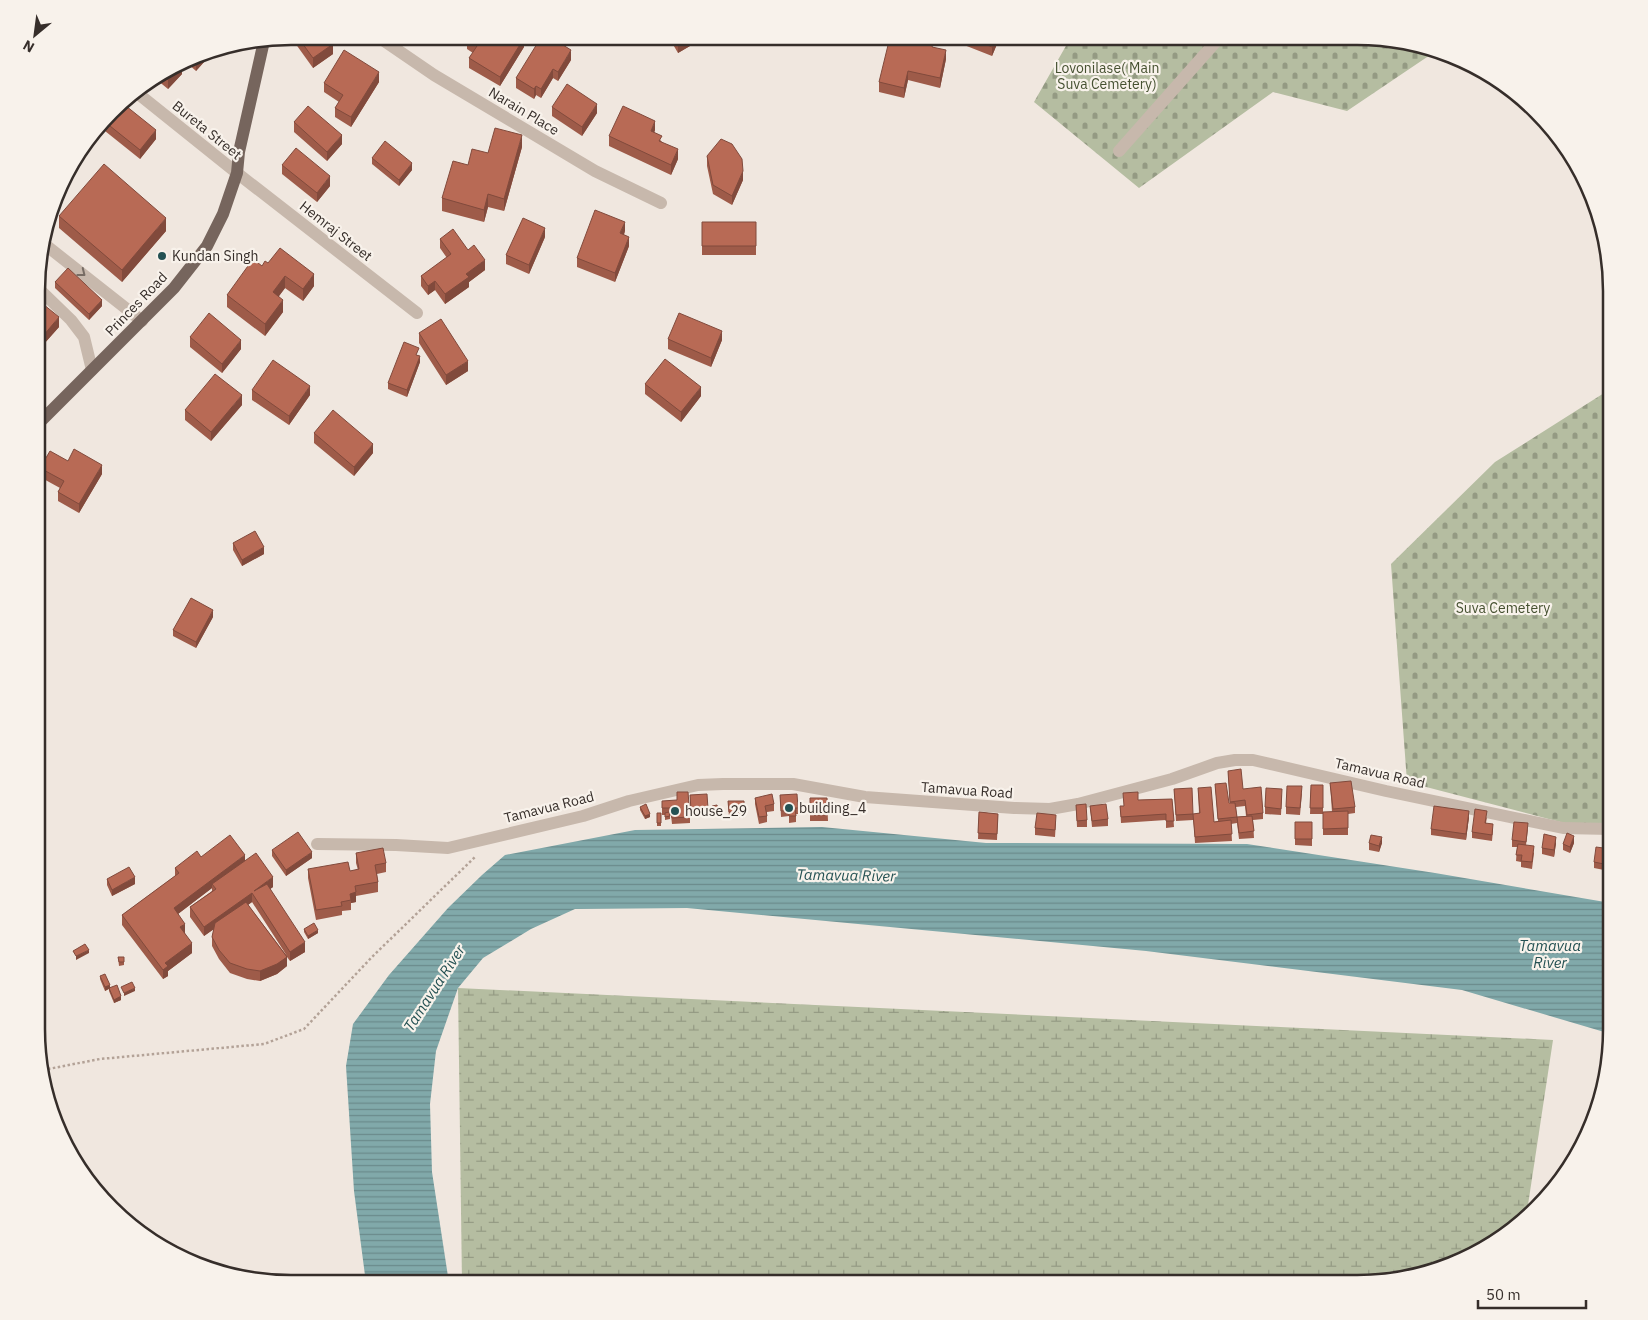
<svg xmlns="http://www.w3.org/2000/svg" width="1648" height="1320" viewBox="0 0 1648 1320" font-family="'IBM Plex Sans',sans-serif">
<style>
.wetland{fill:url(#wetland-marsh)}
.cemetery{fill:url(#cemetery-stones)}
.water{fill:url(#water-rules)}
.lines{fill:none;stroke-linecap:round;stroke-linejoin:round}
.path{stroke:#b3a297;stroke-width:2.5;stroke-dasharray:2.5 2.5;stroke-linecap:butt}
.minor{stroke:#c7b8ac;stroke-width:12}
.major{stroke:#76655d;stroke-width:12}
.wall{fill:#9e5b49;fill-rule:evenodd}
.shaded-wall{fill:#814a3c}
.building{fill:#b86a55;stroke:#814a3c}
.oneway{stroke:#776c64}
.poi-dot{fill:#245153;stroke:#f8f2eb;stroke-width:2}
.labels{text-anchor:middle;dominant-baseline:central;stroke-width:4.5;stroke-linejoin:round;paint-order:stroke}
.park-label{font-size:14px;fill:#465131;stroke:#f8f2eb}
.street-label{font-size:14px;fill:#362e2a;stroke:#f8f2eb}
.poi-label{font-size:14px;fill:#362e2a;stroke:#f8f2eb;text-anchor:start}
.water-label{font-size:15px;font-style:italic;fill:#245153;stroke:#f8f2eb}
.rim{fill:none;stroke:#362e2a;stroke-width:2.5}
</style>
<defs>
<pattern id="wetland-marsh" width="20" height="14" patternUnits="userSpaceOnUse" patternTransform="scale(1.25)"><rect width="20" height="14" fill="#b5bda1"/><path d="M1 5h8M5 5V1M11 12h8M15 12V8" fill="none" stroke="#949a83"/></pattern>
<pattern id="cemetery-stones" width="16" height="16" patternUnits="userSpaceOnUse" patternTransform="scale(1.25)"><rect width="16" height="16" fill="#b5bda1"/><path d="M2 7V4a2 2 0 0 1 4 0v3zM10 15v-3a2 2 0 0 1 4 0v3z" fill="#949a83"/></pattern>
<pattern id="water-rules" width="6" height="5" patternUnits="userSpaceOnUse" patternTransform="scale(1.25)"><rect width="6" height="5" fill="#81a9aa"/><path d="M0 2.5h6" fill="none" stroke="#6a8a8b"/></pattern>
</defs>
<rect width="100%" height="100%" fill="#f0e7df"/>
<!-- wetland -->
<path class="wetland" d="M458,988L1553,1040L1526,1218L1512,1231L1455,1264L1357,1284L462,1283Z"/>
<!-- cemetery -->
<path class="cemetery" d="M1071,37H1373L1436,51L1347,111L1273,92L1139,188L1034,102Z
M1612,388L1611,815L1602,823H1564L1407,782L1391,564L1495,462Z"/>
<!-- water -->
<path class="water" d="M822,827L986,843L1247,844L1435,873L1611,903V1034L1462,990L1146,951L687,908L575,909L531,929L483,958L458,988L436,1051L430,1104L432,1172L449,1283H366L354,1191L346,1066L353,1024L389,975L448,908L482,875L505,855L635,830Z"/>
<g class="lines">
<!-- path -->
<path class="path" d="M43,1070L100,1059L264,1044L304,1029L372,957L476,856"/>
<!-- minor -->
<path class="minor" d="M377,36L434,75L595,171L661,203
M136,92L237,173L417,313
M1119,151L1220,37
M43,243L142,321
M38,288L71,320L84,337L92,370
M317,844L396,845L448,848L583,816L629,801L698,785L723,784H793L865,797L1014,808L1050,809L1078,804L1172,779L1217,763L1235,760H1253L1386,791L1563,828L1611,829"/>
<!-- major -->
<path class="major" d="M38,424L174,288L207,246L223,214L237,173L239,152L264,41"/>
</g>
<!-- wall -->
<path class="wall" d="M290,36H327L333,54L313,68Z
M668,36H707L678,53Z
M959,37H1000L992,56L959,43Z
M467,40L524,47L500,86L469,68V58L473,53L467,49Z
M934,47L946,59L940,88L908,80L904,98L879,92V82Z
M212,49V53L196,71L187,63L209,50Z
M571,60L558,81L553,78L541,98L536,95L534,99L516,88V78Z
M182,65V74L168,89L157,80Z
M379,82L351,127L335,117V108L339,102L324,92V83Z
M121,102L156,139L140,159L100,127Z
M552,107L597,113L582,136L552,116Z
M294,122L342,144L327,161L294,132Z
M655,130L654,133L662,142L678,159L671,175L609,146V136Z
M522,147L504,211L488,207L484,222L442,211V198L468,165L488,153Z
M707,156L743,180L732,205L713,194L707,166Z
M372,158L412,170L399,186L372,164Z
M282,165L330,186L317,202L282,174Z
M59,216L166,231L122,282L59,228Z
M702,222H756V255H702Z
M625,231L624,235L629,246L615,282L577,267V258Z
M545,237L529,274L506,264V255Z
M440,239L468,250L485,270L469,282V287L445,304L435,290L428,295L421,286V276L447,258L440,248Z
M268,263L314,286L303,301L285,288L279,296L283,312L265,336L227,307V295L262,266Z
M55,282L102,306L89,320L55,288Z
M38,300L59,327L43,345L38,341Z
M419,333L468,371L446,385L419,343Z
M190,337L241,349L222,373L190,347Z
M668,339L722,340L711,367L668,349Z
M419,354L418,355L420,362L407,397L388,389V383Z
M645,384L701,396L681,422L645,394Z
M252,390L310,395L289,425L252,400Z
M242,405L211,441L185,420V410Z
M314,433L373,453L354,476L314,443Z
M68,461L102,474L79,513L58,501V492L60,488L40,477V468Z
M233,543L264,554L242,566L233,550Z
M213,617L196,648L173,636V630Z
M1228,771L1263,813V819L1253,820L1254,838L1239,839L1237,823L1231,824L1232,841L1195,843L1193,814L1199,813L1198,788L1214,822L1218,821L1215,784L1229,803H1230ZM1245,806L1246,816L1237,817L1236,807Z
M1330,783L1355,807V813L1348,814V835H1323V814H1310L1311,785H1323V812H1332Z
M1174,789L1193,814V820L1176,821Z
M1302,793L1300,815L1286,814V807Z
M690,795L708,809V815L691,816Z
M780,795L798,808V814H796V822L789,823V816L781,817Z
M1282,795L1281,815L1265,814V807Z
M755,798L774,804V811L767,812V822L759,824L755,804Z
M810,798H827L828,821H810Z
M1172,799L1174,827L1166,828V820L1121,823L1120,806H1124L1138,800Z
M662,801L690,817V823L672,824L671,815H670V819L665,820V815H662Z
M728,801H744V818H729Z
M1076,805L1087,820V827H1077Z
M712,806L718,809V813L712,814Z
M1090,806L1108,819V826L1092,827Z
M640,807L650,817L645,819L640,810Z
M979,812L998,814L997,840L978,839Z
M661,813V826H657V823Z
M1469,817L1466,840L1431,835V829Z
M1487,817L1486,823L1493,830L1492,841L1472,838V832Z
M1056,821L1055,837L1035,835V828Z
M1295,822H1312V846L1295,845Z
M1528,829L1526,845L1534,853L1532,869L1521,867V862L1516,861L1517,847H1512V840Z
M1369,843H1382L1379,852L1369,850Z
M1556,843L1554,857L1542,854V848Z
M1574,843L1570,853L1563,850V844Z
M1611,849V857L1609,871L1594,868V862Z
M272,850L312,858L286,876L272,856Z
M356,853L386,863V872L377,874L378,882V892L356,896V902L351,903V910L342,911V915L316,920L308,878V869L350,871L358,870L356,863Z
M201,857L245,861L273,887L270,889L305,952L290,961L287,957V966L277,974L260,981L247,979L230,973L219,959L212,946V937L214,929L204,936L190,917V907L212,891V888L178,914L192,953L168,971V976L163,979L122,925V915L175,876V868ZM252,902L287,956L248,905Z
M107,879L135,884L112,896L107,885Z
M304,929L318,933L308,939L304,932Z
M118,957H124V965L119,966Z
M100,976L110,987L121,1000L114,1003L109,991V989L105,991L100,979Z"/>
<!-- shaded-wall -->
<path class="shaded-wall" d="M690,36H707L678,53V44Z
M996,37H1000L992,56V47Z
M524,38V47L500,86V77Z
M333,44V54L313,68V58Z
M212,49V53L196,71V62L204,52L209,50Z
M571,50V60L558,81V72Z
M946,50V59L940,88V78Z
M182,65V74L168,89V80Z
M553,69V78L541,98V89Z
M908,71V80L904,98V88Z
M379,72V82L351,127V117Z
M536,86V95L534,99V89Z
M597,104V113L582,136V127Z
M655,121V130L651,140V131Z
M156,130V139L140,159V150Z
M342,135V144L327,161V152Z
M522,135V147L504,211V199Z
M678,149V159L671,175V165Z
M412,163V170L399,186V180Z
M743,171V180L732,205V196Z
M330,176V186L317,202V193Z
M488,194V207L484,222V210Z
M166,218V231L122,282V270Z
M625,222V231L620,243V233Z
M545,228V237L529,274V265Z
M629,237V246L615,282V273Z
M485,260V270L469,282V287L445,304V294L466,274Z
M314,274V286L303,301V289Z
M285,276V288L273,304V292Z
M435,281V290L428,295V286Z
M102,300V306L89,320V314Z
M283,300V312L265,336V324Z
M59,317V327L43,345V336Z
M722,331V340L711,367V358Z
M241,340V349L222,373V364Z
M420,356V362L407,397V390Z
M468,361V371L446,385V375Z
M310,386V395L289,425V416Z
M701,387V396L681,422V412Z
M242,395V405L211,441V432Z
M373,444V453L354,476V467Z
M102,465V474L79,513V504Z
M264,547V554L242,566V560Z
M213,610V617L196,648V642Z
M1469,811V817L1466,840V834Z
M650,814V817L645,819V816Z
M1574,836V843L1570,853V847Z
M1382,837V843L1379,852V846Z
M1556,837V843L1554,857V850Z
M1611,850V857L1609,871V865Z
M312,852V858L286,876V870Z
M245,855V864L212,884V888L174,917V908Z
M135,877V884L112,896V890Z
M273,877V887L256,899L254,891Z
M356,892V902L351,903L350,894Z
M252,893V902L204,936V927Z
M185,924V933L180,937V927Z
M318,930V933L308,939V936Z
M305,942V952L290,961V952Z
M192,943V953L168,971V976L163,979V970L165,963Z
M89,950V953L76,960V956Z
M287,957V966L277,974L260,981V971Z
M110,985V988L105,991V987Z
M135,988V991L124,996V993Z
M121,996V1000L114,1003V1000Z"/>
<!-- building -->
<path class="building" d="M297,36H327L333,44L313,58Z
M469,36H522L524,38L500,77L469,58L477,46L467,40Z
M673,36H690L678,44Z
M550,37L571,50L558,72L553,69L541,89L536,86L534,89L516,78L540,39L547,43Z
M890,37H921L934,40L932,47L946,50L940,78L908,71L904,88L879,82Z
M967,37H996L992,47Z
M344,50L379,72L351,117L335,108L343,95L324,83Z
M204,52L196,62L193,59Z
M180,66L168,80L164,76Z
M567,84L597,104L582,127L552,107Z
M121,102L156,130L140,150L105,122Z
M308,106L342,135L327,152L294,122Z
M623,106L655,121L651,131L662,136L659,141L678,149L671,165L609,136Z
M495,128L522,135L504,199L488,194L484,210L442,198L453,161L468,165L472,149L488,153Z
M721,139L732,144L742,159L743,171L732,196L713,185L707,156Z
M385,141L412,163L399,180L372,158Z
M296,148L330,176L317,193L282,165Z
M104,164L166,218L122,270L59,216Z
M595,210L625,222L620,233L629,237L615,273L577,258Z
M523,218L545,228L529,265L506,255Z
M702,222H756V246H702Z
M453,229L468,250L474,245L485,260L466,274L469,277L445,294L435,281L428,286L421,276L451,254L440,239Z
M280,248L314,274L303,289L285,276L273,292L283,300L265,324L227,295L253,259L262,266L265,261L268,263Z
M68,268L102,300L89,314L55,282Z
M38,300L59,317L43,336L38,331Z
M209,313L241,340L222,364L190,337Z
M679,313L722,331L711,358L668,339Z
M441,319L468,361L446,375L419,333Z
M404,342L419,348L416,355L420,356L407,390L388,383Z
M665,359L701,387L681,412L645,384Z
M273,360L310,386L289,416L252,390Z
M215,374L242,395L211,432L185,410Z
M333,410L373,444L354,467L314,433Z
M74,449L102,465L79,504L58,492L64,481L40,468L50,451L68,461Z
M255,531L264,547L242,560L233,543Z
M191,598L213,610L196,642L173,630Z
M1241,769L1243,789L1261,787L1263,813L1247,815L1245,800L1230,802L1228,771Z
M1351,781L1355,807L1333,809L1330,783Z
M1226,783L1229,803H1235L1237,817L1218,819L1215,784Z
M1311,785H1323V808H1310Z
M1287,786H1302L1300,808L1286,807Z
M1211,787L1214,822L1231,820L1232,834L1195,837L1193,814L1200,813L1198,788Z
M1192,788L1193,814L1176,815L1174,789Z
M1266,788L1282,789L1281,809L1265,807Z
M677,792H688L690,817L672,818L671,808H662V801L677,800Z
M1138,792V800L1172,799L1174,821H1166V814L1121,817L1120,806H1124L1123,793Z
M707,794L708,809L691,810L690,795Z
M772,794L774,804L765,806L767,816L759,817L755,798Z
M797,794L798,808H795L796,816H789V810L781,811L780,795Z
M810,798H827L828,815H810Z
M728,801H744V812H729Z
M646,804L650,814L645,816L640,807Z
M1086,804L1087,820L1077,821L1076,805Z
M1106,804L1108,819L1092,821L1090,806Z
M717,805L718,809L712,810V806Z
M1434,806L1469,811L1466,834L1431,829Z
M1475,809L1487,811L1485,823L1493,824L1492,835L1472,832Z
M1348,811V828L1323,829V812Z
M669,812L670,816L665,817V813Z
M979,812L998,814L997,834L978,833Z
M657,813H661V823H657Z
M1037,813L1056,815L1055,830L1035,828Z
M1252,816L1254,831L1239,833L1237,817Z
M1295,822H1312V839H1295Z
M1514,822L1528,823L1526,842L1512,840Z
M298,832L312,852L286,870L272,850Z
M1567,833L1574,836L1570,847L1563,844Z
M1544,834L1556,837L1554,850L1542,848Z
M230,835L245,855L174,908L185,924L180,927L192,943L165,963L168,966L163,970L122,915L179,873L175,868L197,851L201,857Z
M1371,835L1382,837L1379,846L1369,843Z
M1518,844L1534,846L1532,862L1521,861L1522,855H1516Z
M1596,847L1611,849L1609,865L1594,862Z
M383,848L386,863L375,865L378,882L355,886L356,892L350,894L351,900L341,902L342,906L316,910L308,869L348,862L350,871L359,869L356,853Z
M256,853L273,877L254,891L267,884L305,942L290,952L252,893L204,927L190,907L216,889L212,884Z
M129,867L135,877L112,890L107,879Z
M246,902L287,957L277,964L260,971L247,969L230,963L219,950L212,937L215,923Z
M314,923L318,930L308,936L304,929Z
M85,944L89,950L76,956L73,951Z
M118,957H124V962H119Z
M105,974L110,985L105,987L100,976Z
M132,982L135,988L124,993L121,987Z
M117,985L121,996L114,1000L109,988Z"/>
<!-- one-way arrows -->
<defs><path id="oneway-chevron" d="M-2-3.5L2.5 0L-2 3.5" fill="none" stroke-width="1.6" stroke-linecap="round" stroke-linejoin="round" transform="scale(1.25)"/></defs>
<use class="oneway" href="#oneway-chevron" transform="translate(82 273) rotate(38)"/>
<!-- markers -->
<g class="poi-dot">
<circle cx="162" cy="256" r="5"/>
<circle cx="789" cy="808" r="5"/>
<circle cx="675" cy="811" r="5"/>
</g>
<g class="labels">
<!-- park labels -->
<g class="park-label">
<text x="1107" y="68">Lovonilase( Main<tspan x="1107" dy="16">Suva Cemetery)</tspan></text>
<text x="1503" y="608">Suva Cemetery</text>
</g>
<!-- street labels -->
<g class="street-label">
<text transform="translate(524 111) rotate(31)">Narain Place</text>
<text transform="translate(207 130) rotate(39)">Bureta Street</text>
<text transform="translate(336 231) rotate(38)">Hemraj Street</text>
<text transform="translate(136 304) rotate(-46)">Princes Road</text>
<text transform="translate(1380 773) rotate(13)">Tamavua Road</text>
<text transform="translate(967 790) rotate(4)">Tamavua Road</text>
<text transform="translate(549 807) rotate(-14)">Tamavua Road</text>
</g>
<!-- poi labels -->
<g class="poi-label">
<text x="172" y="256">Kundan Singh</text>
<text x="799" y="808">building_4</text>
<text x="685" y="811">house_29</text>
</g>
<!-- water labels -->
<g class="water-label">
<text transform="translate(846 875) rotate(1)">Tamavua River</text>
<text x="1550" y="945">Tamavua<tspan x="1550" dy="17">River</tspan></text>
<text transform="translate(434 988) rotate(-57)">Tamavua River</text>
</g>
</g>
<!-- crop -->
<path d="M0 0H1648V1320H0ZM291 45H1357A246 246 0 0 1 1603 291V1029A246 246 0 0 1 1357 1275H291A246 246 0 0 1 45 1029V291A246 246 0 0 1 291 45Z" fill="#f8f2eb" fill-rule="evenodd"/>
<path class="rim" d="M291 45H1357A246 246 0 0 1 1603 291V1029A246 246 0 0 1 1357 1275H291A246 246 0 0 1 45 1029V291A246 246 0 0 1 291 45Z"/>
<!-- north arrow -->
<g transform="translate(35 35) rotate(209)" stroke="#f8f2eb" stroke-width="4" paint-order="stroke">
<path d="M0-4L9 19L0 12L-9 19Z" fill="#362e2a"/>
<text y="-8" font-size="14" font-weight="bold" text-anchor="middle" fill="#362e2a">N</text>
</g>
<!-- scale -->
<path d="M1478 1300v8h108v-8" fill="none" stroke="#362e2a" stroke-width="2.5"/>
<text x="1486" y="1300" font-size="15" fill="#362e2a" stroke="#f8f2eb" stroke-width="4" paint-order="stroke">50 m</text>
</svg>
